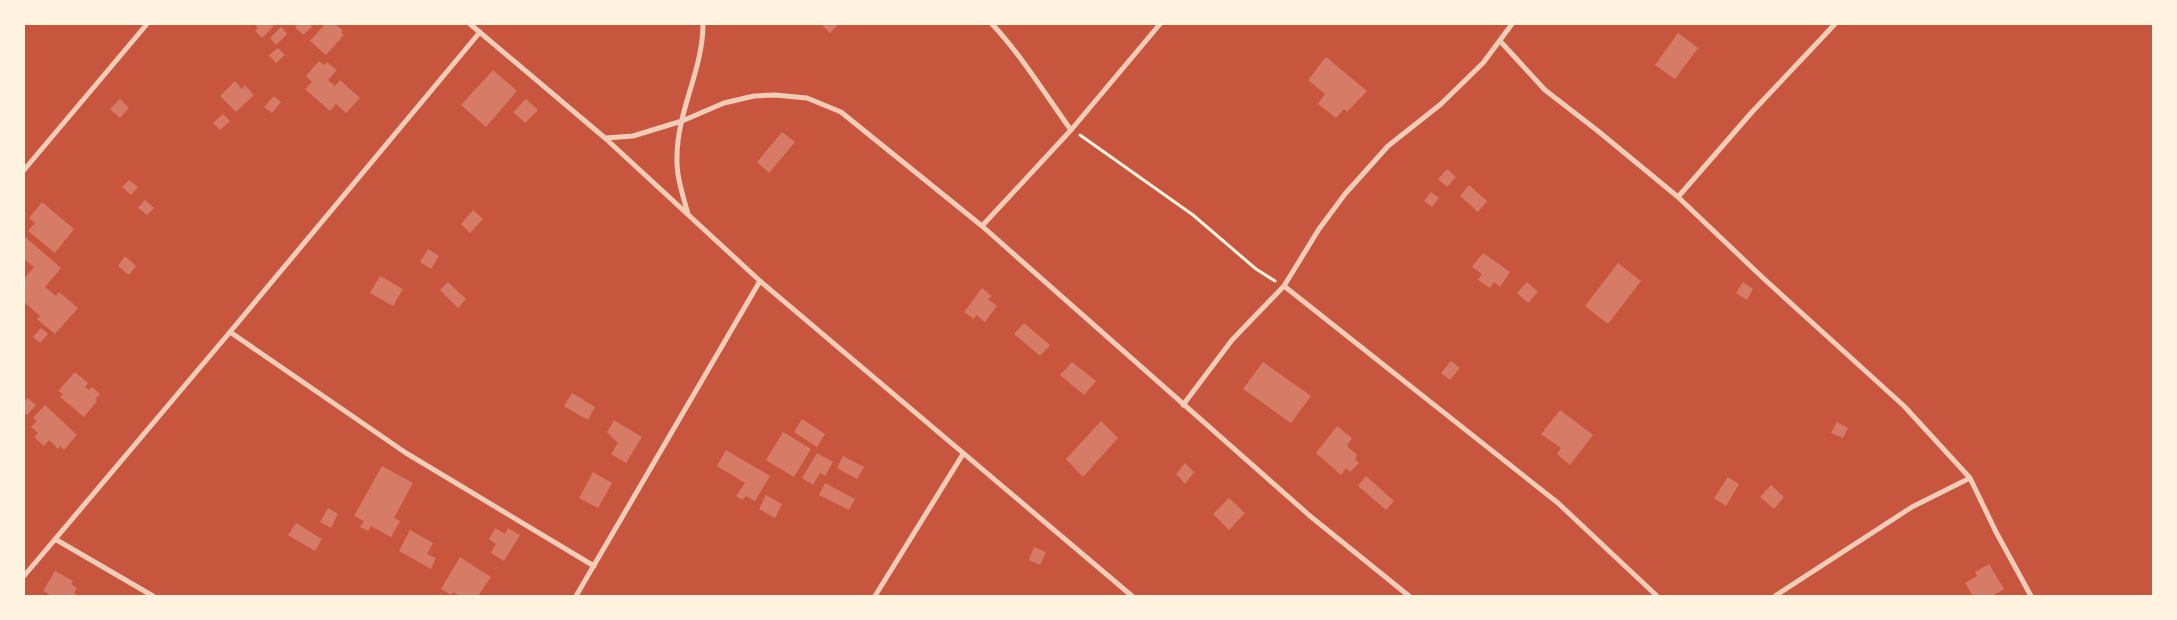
<svg xmlns="http://www.w3.org/2000/svg" width="2177" height="620" viewBox="0 0 2177 620" font-family="'Space Grotesk',sans-serif">
<style>
.building{fill:#d67c66}
.lines{fill:none;stroke-linecap:round;stroke-linejoin:round}
.path{stroke:#fff3e0;stroke-width:3}
.minor{stroke:#f1ccb7;stroke-width:5}
</style>
<rect width="100%" height="100%" fill="#c8553d"/>
<!-- building -->
<path class="building" d="M254,24H272L274,26L262,38L255,31L258,28Z
M298,24H309L312,27L303,35L295,27Z
M325,24H335L343,31L341,33L344,35L326,55L310,41Z
M821,24H839L830,33Z
M281,27L287,34L276,45L270,38Z
M1678,33L1698,48L1675,79L1655,65Z
M278,48L285,55L276,63L269,55Z
M1326,57L1367,91L1347,112L1344,109L1336,118L1318,104L1325,94L1308,80Z
M319,61L324,65L327,62L337,70L328,80L335,86L340,80L360,98L346,113L336,104L330,111L305,89L312,82L306,76Z
M493,70L517,91L486,127L461,105Z
M235,81L242,89L245,85L254,95L236,112L220,96Z
M274,96L281,102L272,113L264,107Z
M120,99L129,108L120,118L110,109Z
M526,99L538,110L525,123L513,112Z
M223,114L230,121L220,130L213,123Z
M782,132L795,142L769,173L757,162Z
M1447,169L1456,177L1447,187L1438,179Z
M129,180L138,187L131,195L122,187Z
M1469,185L1487,201L1478,212L1460,196Z
M1431,192L1439,198L1432,207L1424,201Z
M145,200L154,208L147,215L138,208Z
M42,202L74,229L55,253L28,231L35,223L29,218Z
M473,210L483,219L470,233L461,224Z
M24,236L61,268L45,287L56,296L59,292L78,308L55,334L37,319L40,316L24,302V279L34,267L24,259Z
M428,249L439,256L431,269L420,262Z
M1483,253L1510,272L1500,287L1494,282L1490,288L1478,280L1482,274L1472,267Z
M125,256L136,266L129,275L118,266Z
M1618,263L1641,281L1608,324L1585,306Z
M380,276L403,289L393,306L370,293Z
M448,282L466,299L458,308L440,290Z
M1527,282L1538,292L1528,303L1517,293Z
M1743,282L1753,289L1747,300L1736,293Z
M982,288L992,296L988,299L997,306L985,322L976,315L974,319L964,312Z
M1024,323L1050,345L1040,356L1014,334Z
M41,328L48,334L40,343L33,337Z
M1451,361L1460,368L1450,380L1441,373Z
M1072,362L1096,381L1084,395L1060,375Z
M1263,362L1311,396L1291,423L1243,389Z
M75,372L88,383L85,387L89,390L92,387L100,394L95,400L97,401L84,417L60,397L63,394L58,391Z
M572,393L595,407L588,420L564,406Z
M28,398L36,405L27,415L24,413V402Z
M45,405L77,435L64,450L60,446L58,449L49,440L44,446L34,437L38,433L31,427L37,421L33,418Z
M1560,410L1593,435L1570,465L1557,454L1561,448L1541,434Z
M802,419L825,434L817,447L794,432Z
M614,420L642,437L626,463L611,454L618,443L607,432Z
M1101,421L1118,438L1083,477L1066,459Z
M1837,422L1848,428L1843,438L1831,433Z
M1337,426L1352,438L1347,446L1357,455L1355,459L1359,463L1350,472L1346,468L1341,475L1316,453Z
M783,432L811,449L794,477L766,460Z
M726,450L770,476L755,501L746,496L742,500L736,496L745,483L717,466Z
M817,453L833,462L825,476L820,473L813,485L802,478Z
M843,456L864,467L857,479L837,468Z
M1185,463L1194,472L1185,484L1176,474Z
M382,466L413,483L394,518L400,521L391,537L371,526L368,531L360,527L364,521L354,516Z
M593,472L612,483L598,508L579,498Z
M1366,476L1394,501L1386,510L1358,486Z
M1728,477L1739,484L1726,506L1714,498Z
M825,483L855,499L849,510L819,495Z
M1771,485L1784,497L1774,509L1760,497Z
M766,495L782,504L775,518L759,509Z
M1229,498L1245,513L1229,530L1213,514Z
M328,508L338,514L331,528L320,522Z
M296,523L322,539L315,551L288,535Z
M495,528L505,534L508,528L520,535L504,561L491,553L496,544L489,539Z
M410,530L433,543L427,554L436,558L431,569L399,551Z
M1034,547L1046,552L1040,565L1029,560Z
M460,557L491,577L478,596H460L453,592L451,595L441,589Z
M1989,564L2004,589L1992,596H1973L1965,583L1977,576L1975,572Z
M55,571L73,581L71,584L77,588L74,593L79,596H47L49,594L43,591Z"/>
<g class="lines">
<!-- path -->
<path class="path" d="M1080,135L1193,215L1256,269L1275,281"/>
<!-- minor -->
<path class="minor" d="M470,24L605,138L760,281L1132,596
M992,24C1022,56 1045,94 1071,130
M1500,41L1545,90L1598,131L1678,197L1762,277L1904,406L1970,478L1996,532L2031,596
M605,138L633,136L682,121L724,103L754,96L775,95L807,98L841,112L982,226L1310,516L1409,596
M24,170L147,24
M1678,197L1752,112L1835,24
M688,214C683,196 676,175 677,157C677,111 703,70 703,24
M982,226L1071,130L1160,24
M1284,286L1558,503L1657,596
M230,332L406,453L594,566
M1183,405L1232,340L1284,286L1319,229L1345,194L1388,146L1441,104L1483,63L1512,24
M55,539L153,596
M24,576L230,332L480,32
M576,596L760,281
M875,596L963,454
M1775,596L1912,507L1970,478"/>
</g>
<!-- border -->
<rect width="2177" height="620" fill="none" stroke="#fff3e0" stroke-width="50"/>
</svg>
